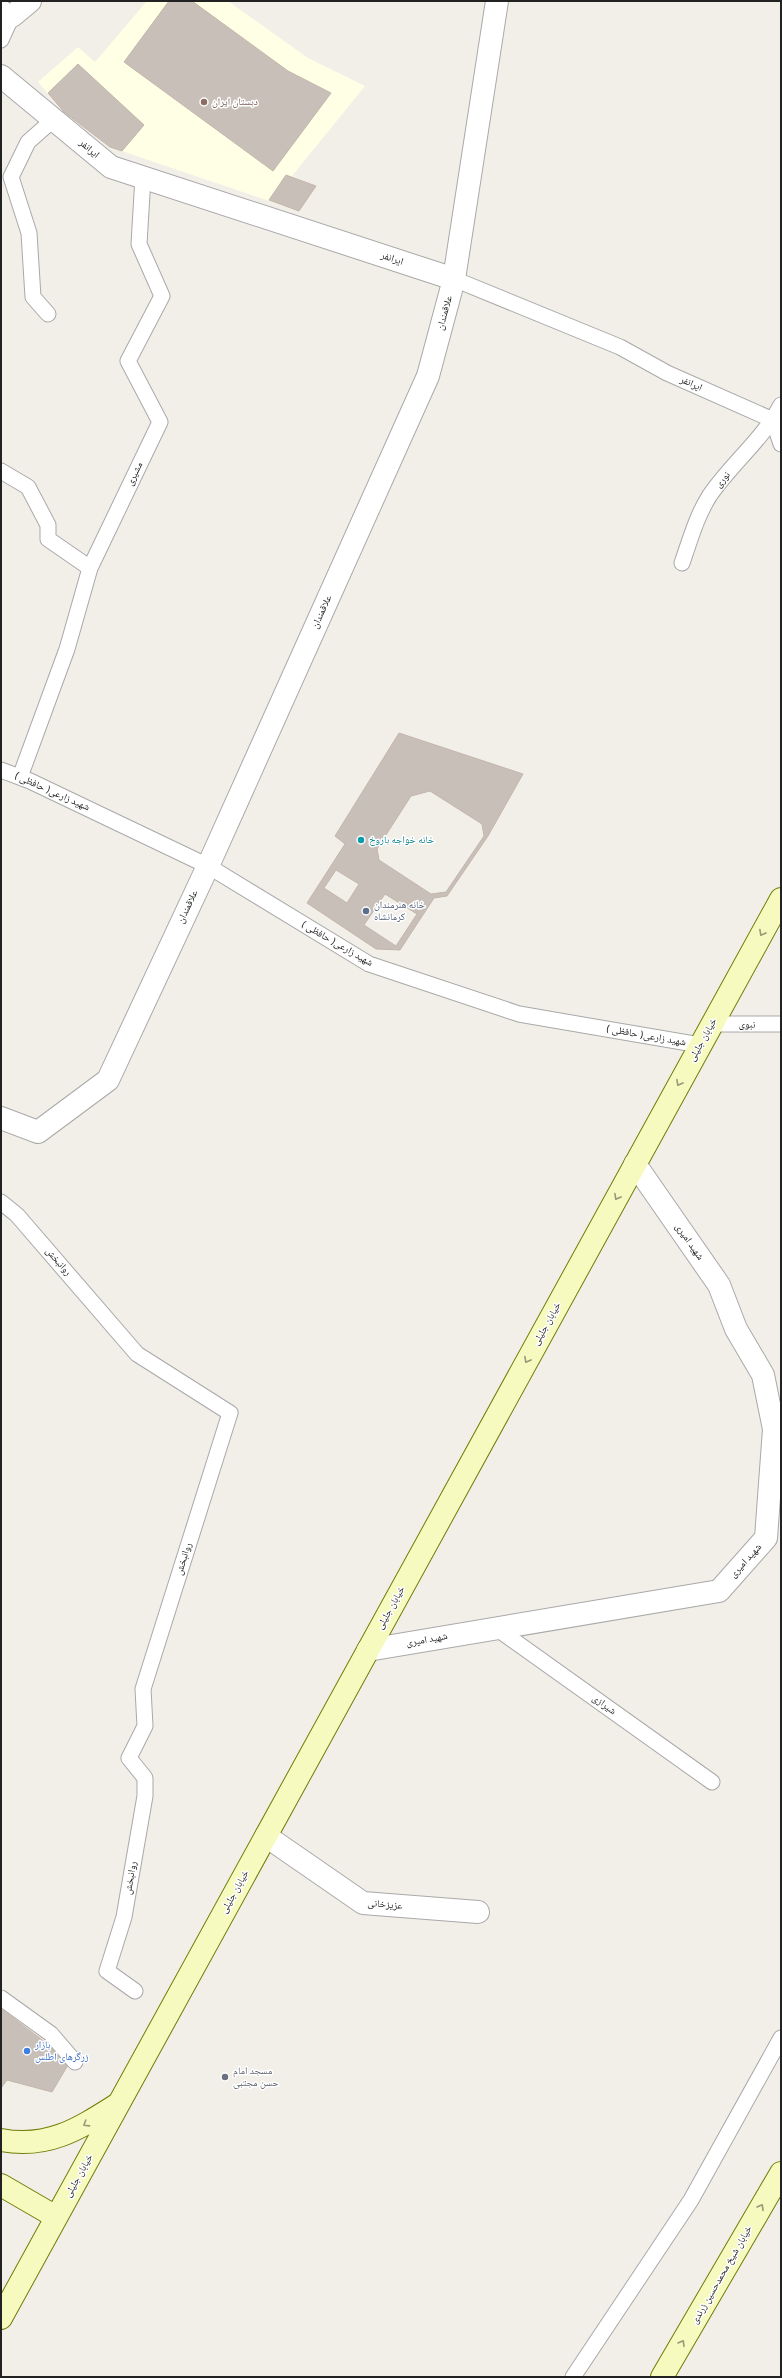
<svg xmlns="http://www.w3.org/2000/svg" width="782" height="2378" viewBox="0 0 782 2378" font-family="Overpass,'Noto Naskh Arabic',sans-serif">
<style>
.education{fill:#ffffe5}
.building{fill:#c7bfb8;stroke:#c4b6ab;fill-rule:evenodd}
.lines{fill:none;stroke-linecap:round;stroke-linejoin:round}
.lane-casing{stroke:#a9a9a9;stroke-width:17}
.street-casing{stroke:#a9a9a9;stroke-width:24}
.secondary-casing{stroke:#707d05;stroke-width:24}
.lane{stroke:#fff;stroke-width:15}
.street{stroke:#fff;stroke-width:22}
.secondary{stroke:#f7fabf;stroke-width:22}
.oneway{stroke:#979978}
.education-dot{fill:#8d6e63;stroke:#fff;stroke-width:1.5}
.culture-dot{fill:#0f9aa8;stroke:#fff;stroke-width:1.5}
.service-dot{fill:#5c6f8a;stroke:#fff;stroke-width:1.5}
.shop-dot{fill:#3f7fe0;stroke:#fff;stroke-width:1.5}
.worship-dot{fill:#6b7280;stroke:#fff;stroke-width:1.5}
.labels{text-anchor:middle;dominant-baseline:central;stroke-width:3;stroke-linejoin:round;paint-order:stroke}
.education-label{font-size:10px;fill:#785e54;stroke:#fff;text-anchor:start}
.street-label{font-size:10px;fill:#222;stroke:#fff}
.culture-label{font-size:10px;fill:#0d838f;stroke:#fff;text-anchor:start}
.service-label{font-size:10px;fill:#4e5e75;stroke:#fff;text-anchor:start}
.shop-label{font-size:10px;fill:#366cbe;stroke:#fff;text-anchor:start}
.worship-label{font-size:10px;fill:#5b616d;stroke:#fff;text-anchor:start}
</style>
<rect width="100%" height="100%" fill="#f2efe9"/>
<!-- education -->
<path class="education" d="M147,1H228L308,58L365,86L292,176L316,186L299,211L110,147L64,112L38,82L78,47L95,62Z"/>
<!-- building -->
<path class="building" d="M169,1H192L288,71L331,93L273,171L124,62Z
M78,64L144,125L122,151L110,147L64,112L48,93Z
M286,175L316,186L299,211L269,200Z
M399,733L523,774L488,836L447,896L434,898L400,950L376,949L307,903L345,844L335,836ZM430,791L482,824L484,836L446,892L431,894L379,860L377,849L411,796ZM336,870L359,884L347,903L324,888ZM385,894L417,914L396,946L364,925Z
M1,2009L45,2042L68,2065L52,2092L7,2080L1,2088Z"/>
<g class="lines">
<defs>
<path id="lane" d="M1,6L12,16L1,40
M454,279L620,347L667,373L773,420L781,444
M48,314L33,297L29,233L11,177L28,142L54,119
M1,471L28,487L48,525V539L90,568
M682,563C690,540 697,515 710,495C732,463 763,439 781,405
M1,770L30,781L208,866L369,964L519,1014L700,1045
M20,777L67,649L90,568L160,422L128,361L162,296L139,244L143,177
M712,1024H781
M1,1202L17,1215L137,1354L230,1413L143,1689L145,1726L129,1758L145,1778V1796L124,1917L107,1971L135,1991
M496,1628L712,1782
M1,1998L51,2034L75,2062
M573,2377L691,2200L781,2038"/>
<path id="street" d="M12,16L30,1
M1,76L111,167L454,279
M1,1118L38,1132L108,1080L208,866L428,376L454,279L497,1
M368,1650L719,1591L766,1538L774,1429L763,1375L736,1329L719,1285L635,1164
M266,1836L363,1903L478,1912"/>
<path id="secondary" d="M1,2140C49,2149 80,2128 118,2104
M1,2185L56,2217
M1,2318L781,899
M662,2377L781,2173"/>
</defs>
<!-- lane casing -->
<use href="#lane" class="lane-casing"/>
<!-- street casing -->
<use href="#street" class="street-casing"/>
<!-- secondary casing -->
<use href="#secondary" class="secondary-casing"/>
<!-- lane -->
<use href="#lane" class="lane"/>
<!-- street -->
<use href="#street" class="street"/>
<!-- secondary -->
<use href="#secondary" class="secondary"/>
</g>
<!-- one-way arrows -->
<defs><path id="oneway-chevron" d="M-2-3.5L2.5 0L-2 3.5" fill="none" stroke-width="1.6" stroke-linecap="round" stroke-linejoin="round"/></defs>
<g class="oneway">
<use href="#oneway-chevron" transform="translate(762 933) rotate(119)"/>
<use href="#oneway-chevron" transform="translate(679 1083) rotate(119)"/>
<use href="#oneway-chevron" transform="translate(617 1197) rotate(119)"/>
<use href="#oneway-chevron" transform="translate(527 1360) rotate(119)"/>
<use href="#oneway-chevron" transform="translate(86 2124) rotate(148)"/>
<use href="#oneway-chevron" transform="translate(761 2207) rotate(-60)"/>
<use href="#oneway-chevron" transform="translate(682 2343) rotate(-60)"/>
</g>
<!-- markers -->
<circle class="education-dot" cx="204" cy="102" r="4"/>
<circle class="culture-dot" cx="361" cy="840" r="4"/>
<circle class="service-dot" cx="366" cy="911" r="4"/>
<circle class="shop-dot" cx="27" cy="2051" r="4"/>
<circle class="worship-dot" cx="225" cy="2077" r="4"/>
<g class="labels">
<!-- education labels -->
<g class="education-label">
<text x="212" y="102">دبستان ایران</text>
</g>
<!-- street labels -->
<g class="street-label">
<text transform="translate(89 149) rotate(40)">ایرانفر</text>
<text transform="translate(392 259) rotate(18)">ایرانفر</text>
<text transform="translate(445 313) rotate(-75)">علاقمندان</text>
<text transform="translate(691 384) rotate(24)">ایرانفر</text>
<text transform="translate(135 474) rotate(-64)">مشیری</text>
<text transform="translate(723 480) rotate(-50)">نوری</text>
<text transform="translate(322 612) rotate(-66)">علاقمندان</text>
<text transform="translate(52 792) rotate(24)">شهید زارعی( حافظی )</text>
<text transform="translate(188 907) rotate(-65)">علاقمندان</text>
<text transform="translate(337 944) rotate(30)">شهید زارعی( حافظی )</text>
<text transform="translate(747 1025) rotate(2)">نبوی</text>
<text transform="translate(646 1036) rotate(10)">شهید زارعی( حافظی )</text>
<text transform="translate(703 1040) rotate(-61)">خیابان جلیلی</text>
<text transform="translate(689 1242) rotate(55)">شهید امیری</text>
<text transform="translate(58 1262) rotate(49)">روانبخش</text>
<text transform="translate(547 1324) rotate(-61)">خیابان جلیلی</text>
<text transform="translate(184 1559) rotate(-73)">روانبخش</text>
<text transform="translate(746 1561) rotate(-48)">شهید امیری</text>
<text transform="translate(391 1608) rotate(-61)">خیابان جلیلی</text>
<text transform="translate(427 1640) rotate(-10)">شهید امیری</text>
<text transform="translate(604 1705) rotate(36)">شیرازی</text>
<text transform="translate(131 1878) rotate(-81)">روانبخش</text>
<text transform="translate(235 1892) rotate(-61)">خیابان جلیلی</text>
<text transform="translate(385 1905) rotate(5)">عزیزخانی</text>
<text transform="translate(79 2176) rotate(-61)">خیابان جلیلی</text>
<text transform="translate(722 2275) rotate(-60)">خیابان شیخ محمدحسین زرندی</text>
</g>
<!-- culture labels -->
<g class="culture-label">
<text x="369" y="840">خانه خواجه باروخ</text>
</g>
<!-- service labels -->
<g class="service-label">
<text x="374" y="905">خانه هنرمندان<tspan x="374" dy="12">کرمانشاه</tspan></text>
</g>
<!-- shop labels -->
<g class="shop-label">
<text x="35" y="2045">بازار<tspan x="35" dy="12">زرگرهای اطلس</tspan></text>
</g>
<!-- worship labels -->
<g class="worship-label">
<text x="233" y="2071">مسجد امام<tspan x="233" dy="12">حسن مجتبی</tspan></text>
</g>
</g>
<!-- border -->
<rect width="782" height="2378" fill="none" stroke="#222222" stroke-width="4"/>
</svg>
